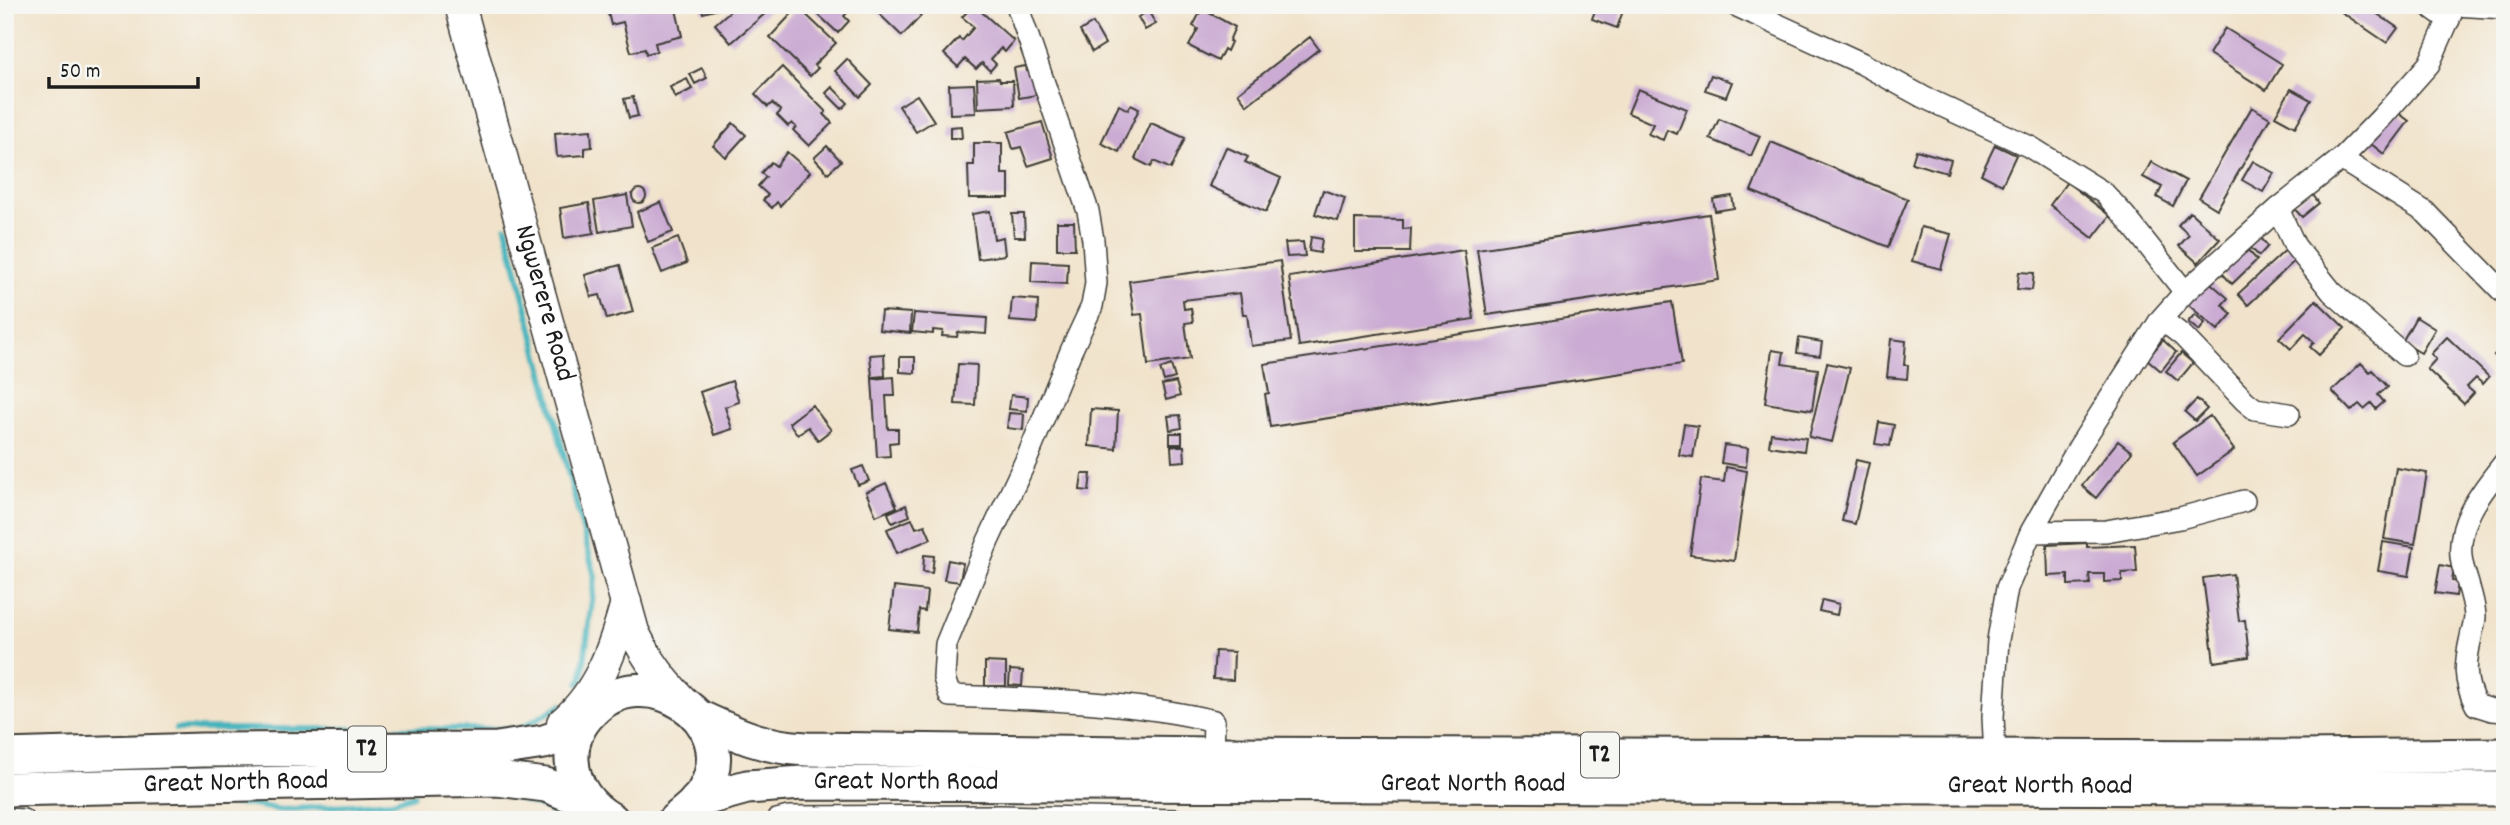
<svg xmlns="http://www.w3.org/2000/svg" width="2510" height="825" viewBox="0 0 2510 825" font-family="Dekko,sans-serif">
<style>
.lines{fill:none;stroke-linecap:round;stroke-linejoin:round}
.stream{stroke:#44b4bd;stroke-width:6}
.building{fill:#cbabd3}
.minor-casing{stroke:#3c3a36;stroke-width:24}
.secondary-casing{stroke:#3c3a36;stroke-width:33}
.primary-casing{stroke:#3c3a36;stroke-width:37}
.minor{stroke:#fff;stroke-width:21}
.secondary{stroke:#fff;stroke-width:30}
.primary{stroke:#fff;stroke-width:33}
.labels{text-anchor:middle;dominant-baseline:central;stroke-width:5;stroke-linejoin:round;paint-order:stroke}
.shield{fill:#f6f6f2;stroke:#5d5d5c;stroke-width:2}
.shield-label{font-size:26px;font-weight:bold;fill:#1c1c1c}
.street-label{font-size:28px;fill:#1c1c1c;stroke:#f6f6f2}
</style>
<rect width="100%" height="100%" fill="#f6f6f2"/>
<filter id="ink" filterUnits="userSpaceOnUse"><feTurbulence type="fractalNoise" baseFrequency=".0143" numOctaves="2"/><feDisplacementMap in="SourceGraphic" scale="14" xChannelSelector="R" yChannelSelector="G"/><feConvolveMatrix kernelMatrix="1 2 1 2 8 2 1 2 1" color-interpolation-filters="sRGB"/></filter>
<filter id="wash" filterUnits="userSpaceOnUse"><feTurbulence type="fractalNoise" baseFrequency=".00686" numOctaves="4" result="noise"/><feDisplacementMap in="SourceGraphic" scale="28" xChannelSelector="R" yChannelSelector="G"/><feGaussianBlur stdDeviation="1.57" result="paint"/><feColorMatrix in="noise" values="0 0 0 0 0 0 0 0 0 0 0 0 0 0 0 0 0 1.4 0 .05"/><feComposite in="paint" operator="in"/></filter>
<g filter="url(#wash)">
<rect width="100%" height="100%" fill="#f1e3cb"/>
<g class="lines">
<!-- stream -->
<path class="stream" d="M506,227L595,577L582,679L579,683
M176,729H520L561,705
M511,796L545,808L563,820
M184,804H247L281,810L392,802L414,795"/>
</g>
<g id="blocks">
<!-- building -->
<path class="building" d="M606,5H627L628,10L646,5H675L682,36L655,43L657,51L646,54L645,49L631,52L623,22L611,25Z
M701,5H730V6L703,13Z
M737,5H775L731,43L715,24Z
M808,5H851L853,7L844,16L849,21L838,33Z
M870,5H909L921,16L902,36Z
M974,5L1014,41L1005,52L1001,48L991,59L996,64L990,71L982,63L976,69L965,59L958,67L944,54L959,38L962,41L974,27L962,17Z
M1597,5H1625L1617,28L1592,19Z
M2344,5H2364L2398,28L2387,43L2340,11Z
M798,7L836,43L814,65L818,68L810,76L770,37Z
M1202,9L1235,27L1229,41L1231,42L1227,51L1224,49L1218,61L1189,46L1198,29L1193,26Z
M1148,11L1156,24L1145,30L1138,17Z
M1093,23L1105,44L1092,52L1080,31Z
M2225,28L2282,64L2266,90L2209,54Z
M1310,37L1319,49L1247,105L1238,93Z
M847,59L872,85L860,97L835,71Z
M1026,66L1027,71L1032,70L1036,95L1019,98L1014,68Z
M782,67L826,112L824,114L832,123L809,146L793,130L796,127L792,123L788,126L777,115L781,111L772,103L768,107L755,94Z
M702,68L707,78L695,84L690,74Z
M1711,75L1732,82L1726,97L1705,90Z
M999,78L1000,81H1013L1014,106L978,108L977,79Z
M687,79L692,89L675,98L670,87Z
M974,84L976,113L950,114L949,85Z
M832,87L848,103L842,109L826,93Z
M1638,89L1687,109L1677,134L1667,130L1663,140L1648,134L1653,124L1628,113Z
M2291,89L2311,100L2295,127L2275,116Z
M917,95L934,121L916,132L899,106Z
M633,97L638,116L629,118L624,99Z
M1119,105L1128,110L1131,105L1139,109L1119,152L1101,143Z
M2252,107L2270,118L2217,209L2199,198Z
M2392,108L2409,121L2384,154L2366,140Z
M1719,119L1760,136L1751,156L1710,139Z
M1042,122L1053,158L1028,166L1021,147L1013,149L1008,132Z
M733,123L746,135L726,157L713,146Z
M1151,123L1185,138L1171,169L1154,161L1151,167L1135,159Z
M961,126L962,138H950V127Z
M591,130L592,147L585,148V155L557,157L555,133Z
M1771,142L1908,199L1888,247L1751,191Z
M974,143H1002V174H1009V198H969L968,165H974Z
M1995,145L2016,155L2002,185L1981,174Z
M827,146L841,161L828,173L814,158Z
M1226,147L1248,157L1245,162L1281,178L1266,212L1209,186Z
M1916,150L1951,160L1947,173L1912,163Z
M787,152L810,172L780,206L777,202L772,208L763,200L768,195L758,186L766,177L761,173L771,162L776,166Z
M2253,161L2274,173L2263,192L2242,180Z
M2151,162L2186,181L2173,206L2157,197L2162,187L2143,177Z
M2067,182L2110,216L2093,238L2050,205Z
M632 196a7 7 0 1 1 14 0a7 7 0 1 1-14 0Z
M1323,190L1345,198L1338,221L1315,214Z
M2310,191L2319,203L2302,217L2292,206Z
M627,195L632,226L599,232L594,201Z
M1732,196L1734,208L1715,211L1713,199Z
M661,202L673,232L648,242L637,212Z
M589,203L594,233L564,238L560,208Z
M990,211L994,239L1003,237L1005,255L978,259L972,214Z
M2190,212L2220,239L2198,263L2179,246L2189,235L2178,225Z
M1012,214H1024L1025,237H1014Z
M1709,214L1719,280L1487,315L1477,249Z
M1355,219L1403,220V229L1411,228L1410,252H1355Z
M1057,222H1074L1075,249H1057Z
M1921,227L1951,234L1941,269L1912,261Z
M2259,236L2268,246L2259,256L2249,246Z
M1311,237L1322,239L1320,253L1309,251Z
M678,238L687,263L662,273L652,248Z
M1303,242L1305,256L1287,257L1285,243Z
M2291,245L2300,256L2248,305L2238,294Z
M2246,248L2257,260L2232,284L2221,272Z
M1464,250L1474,319L1299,346L1289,277Z
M1032,261L1068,263L1067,284L1031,282Z
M1280,261L1291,341L1251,346L1247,314H1243L1240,293L1183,300L1184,309L1191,308L1193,322L1185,323L1190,359L1148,365L1142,314L1134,315L1129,281Z
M620,265L633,312L607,319L600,295L591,297L585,275Z
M2019,272L2034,273L2032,290L2017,289Z
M2206,279L2228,298L2222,305L2232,314L2218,330L2186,303Z
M1012,298L1038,300L1037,323L1010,321Z
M2316,300L2345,328L2319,355L2310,347L2314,342L2305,334L2291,349L2279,338Z
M1672,302L1682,364L1270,427L1265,394L1269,393L1264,364Z
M881,311L911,313L910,333L879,330Z
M914,313L987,318L986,334L958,332L957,337L942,336L943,331L933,330V334L912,332Z
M2195,314L2205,323L2199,331L2188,322Z
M2416,317L2435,329L2421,353L2402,342Z
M2447,337L2489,377L2483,384L2476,378L2467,387L2474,393L2464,404L2427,369L2436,359L2431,354Z
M1799,338L1822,342L1820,356L1797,353Z
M1891,339L1906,341L1904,365H1908L1907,379L1887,377Z
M2163,340L2176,352L2161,371L2147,359Z
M2505,345V367L2494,355Z
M1772,350L1784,352L1782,364L1818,369L1812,410L1765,403Z
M2181,353L2193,363L2178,381L2166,371Z
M884,354L885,376L872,377L870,355Z
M900,357H915V373L900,372Z
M1827,363L1850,368L1832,442L1809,437Z
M2361,363L2370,372L2372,370L2388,387L2378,395L2384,402L2376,409L2371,403L2364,409L2359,404L2351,411L2332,391Z
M958,364L977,365L975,405L955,404Z
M1171,365L1175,378L1164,381L1160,369Z
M894,377L895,396H886L888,429H898V442L889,443L890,456L877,457L872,379Z
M732,381L739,402L725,407L732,429L714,435L700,392Z
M1176,382L1180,396L1166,400L1162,385Z
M1011,395L1028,397L1027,411L1009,409Z
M2197,399L2207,409L2195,421L2185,412Z
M812,405L831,430L818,440L808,427L798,435L789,423Z
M1091,409L1118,411L1116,449L1089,446Z
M1009,413L1024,414L1023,430L1007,428Z
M1180,415L1182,428L1170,430L1168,416Z
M2210,416L2234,450L2197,476L2173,442Z
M1879,422L1894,425L1890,446L1875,444Z
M1684,424L1698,426L1693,457L1679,455Z
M1170,433H1182V444H1170Z
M1771,433L1806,438L1804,451L1769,446Z
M2118,441L2132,452L2096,498L2082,486Z
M1724,445L1748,448L1746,467L1721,463Z
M1171,446H1184L1185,461L1172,462Z
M1856,460L1869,463L1855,524L1842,521Z
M863,466L869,481L858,485L852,470Z
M1726,467L1747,471L1734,561L1690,555L1701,479L1724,482Z
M2396,468L2427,473L2415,544L2384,539Z
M1082,474H1091L1089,491L1080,490Z
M886,483L897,507L876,516L866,492Z
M906,505L910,516L892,523L888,513Z
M912,519L916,528L925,525L931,539L897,553L887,529Z
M2383,542L2414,547L2409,576L2378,571Z
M2087,543V547L2135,545L2137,572L2122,573V581L2104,582V574H2089L2090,584L2068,585V575L2048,576L2047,545Z
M924,555L934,556L932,573L923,572Z
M948,560L963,563L960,582L944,580Z
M2440,565L2454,568L2452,581L2458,582L2456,596L2435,593Z
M2233,574L2239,621L2245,620L2249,657L2214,662L2203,578Z
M894,587L927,591L925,611L919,610L917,632L889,629Z
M1822,600L1839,604L1837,615L1819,611Z
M1215,651L1234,652L1233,680L1213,679Z
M985,662L1006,663V686H985Z
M1010,670L1023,671L1022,686L1009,685Z"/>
</g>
</g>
<g filter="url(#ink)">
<use href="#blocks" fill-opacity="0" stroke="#3c3a36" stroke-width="2"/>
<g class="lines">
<defs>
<path id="minor" d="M1017,5L1088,211L1093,240L1096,283L1092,306L1071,351L1028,456L988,541L946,644L944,678L950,696C1035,699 1133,701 1214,721L1213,754
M1735,5L1861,63L1923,97L2030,147L2104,193L2124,215L2185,292
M2428,5L2449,20
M2455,5L2505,8
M2341,159L2425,212L2503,292
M2278,209L2295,246L2332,292L2404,355
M2161,319L2183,336L2245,401L2255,409L2289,414
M2505,462C2482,491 2454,524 2462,563C2466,581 2474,597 2475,616C2475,623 2472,630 2471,637C2465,663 2463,681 2476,705L2492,710L2505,711
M2031,532L2106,531L2180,518L2244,501
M1995,756L1993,717L1998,640L2007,588L2031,532L2079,447L2161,319L2185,292L2278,209L2341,159L2381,118L2429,64L2455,5
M5,819L23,820
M777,820L789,817L1002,816L1176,820"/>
<g id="secondary">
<path id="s1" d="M460,5L634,632C648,661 664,683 687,705"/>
<path d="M562,723C599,692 614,647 626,602"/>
</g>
<g id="primary">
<path d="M701,718C740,736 764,747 807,749L1213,754L2299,757L2505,755"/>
<path d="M5,756L202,750L497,749L544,742L577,731"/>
<path id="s2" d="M5,789L497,779L546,785L588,802"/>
<path id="s3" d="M696,801L747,787L802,783L2505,789"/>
<path d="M612,820C590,808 573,786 572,760C571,742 578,725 591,712C644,656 743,719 705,789C699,802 686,811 675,820"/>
</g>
</defs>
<!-- minor casing -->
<use href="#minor" class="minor-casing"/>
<!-- secondary casing -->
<use href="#secondary" class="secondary-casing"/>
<!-- primary casing -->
<use href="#primary" class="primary-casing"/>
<!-- minor -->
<use href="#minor" class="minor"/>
<!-- secondary -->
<use href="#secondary" class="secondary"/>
<!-- primary -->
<use href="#primary" class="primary"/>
</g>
</g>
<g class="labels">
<!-- shield labels -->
<g class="shield">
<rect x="348" y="726.5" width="38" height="45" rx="5"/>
<rect x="1581" y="732.5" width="38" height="45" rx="5"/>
</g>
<g class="shield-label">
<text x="367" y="749">T2</text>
<text x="1600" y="755">T2</text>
</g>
<!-- street labels -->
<g class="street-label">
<text stroke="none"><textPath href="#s1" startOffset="310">Ngwerere Road</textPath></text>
<text stroke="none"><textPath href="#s3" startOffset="212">Great North Road</textPath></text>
<text stroke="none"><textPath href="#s2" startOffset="231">Great North Road</textPath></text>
<text stroke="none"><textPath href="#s3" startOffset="779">Great North Road</textPath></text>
<text stroke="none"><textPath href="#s3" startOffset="1346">Great North Road</textPath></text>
</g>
</g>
<!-- margin -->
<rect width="2510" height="825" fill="none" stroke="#f6f6f2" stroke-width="28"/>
<!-- scale -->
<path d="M49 77v10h149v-10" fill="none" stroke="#1c1c1c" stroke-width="3.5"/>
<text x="60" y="77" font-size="21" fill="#1c1c1c" stroke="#f6f6f2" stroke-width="5" paint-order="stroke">50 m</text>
</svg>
